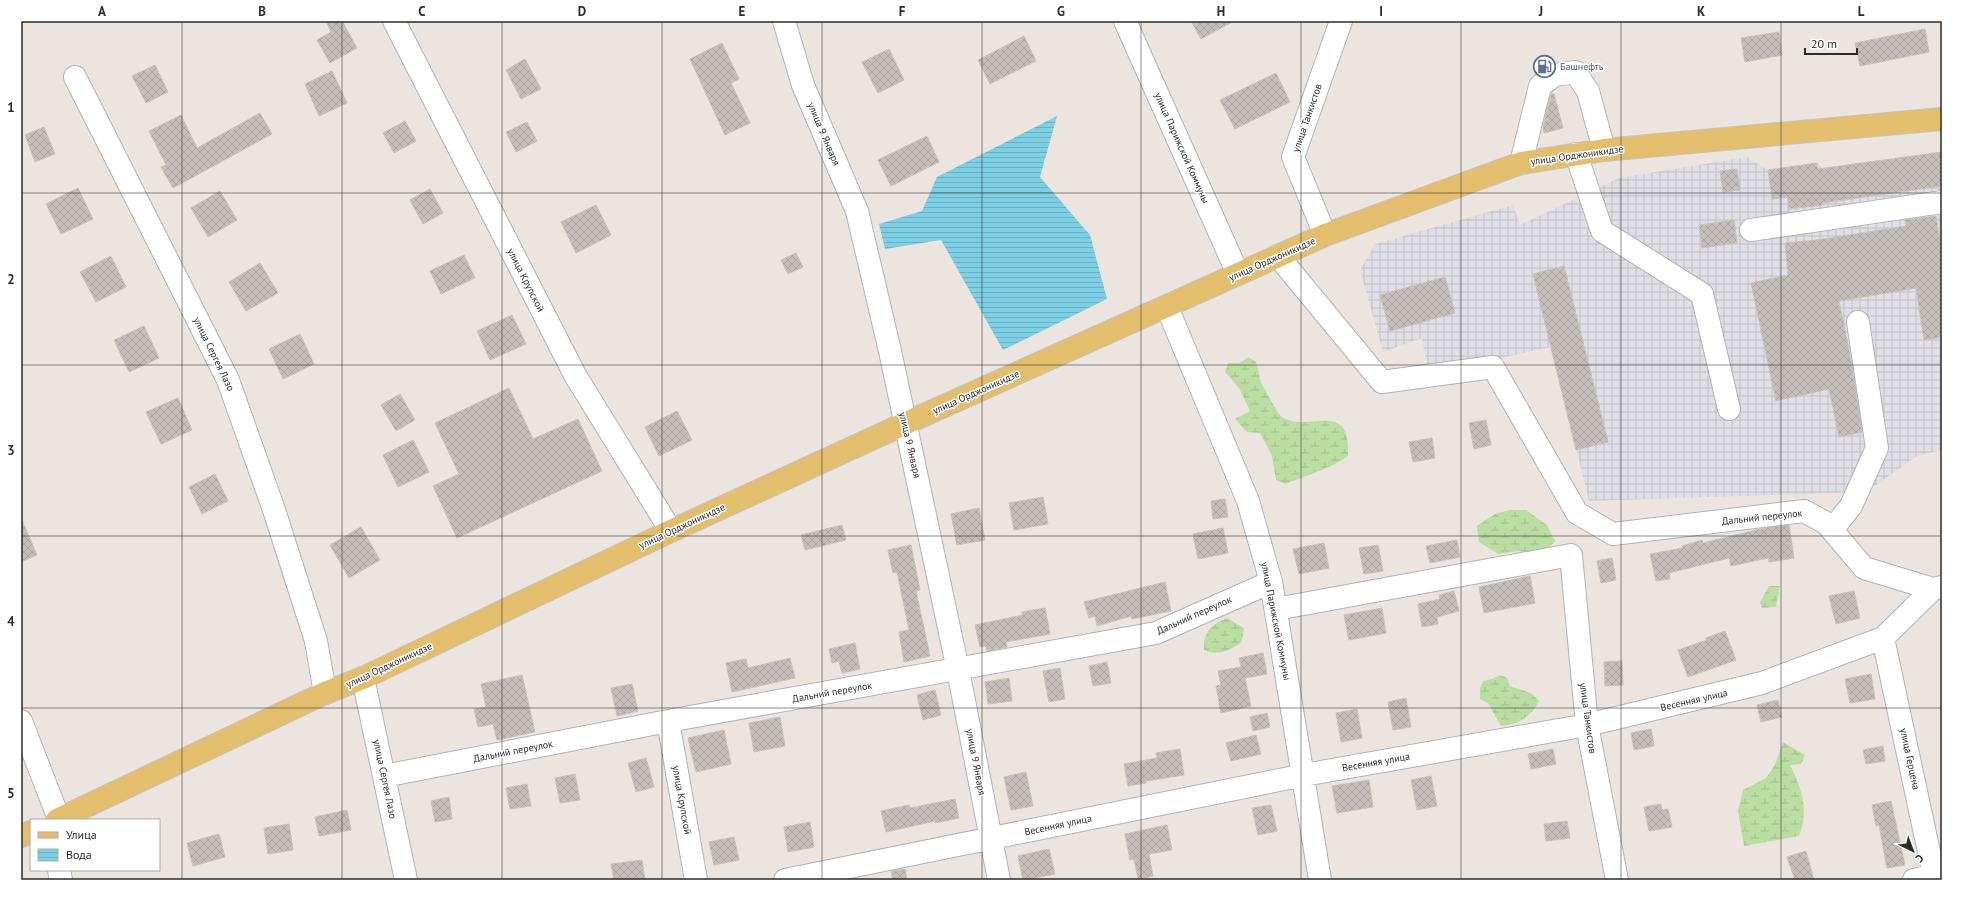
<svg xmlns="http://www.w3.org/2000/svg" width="1963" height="901" viewBox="0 0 1963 901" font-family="'PT Sans',sans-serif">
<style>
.industrial{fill:url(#industrial-grid)}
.wetland{fill:url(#wetland-marsh)}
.water{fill:url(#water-rules)}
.building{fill:url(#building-cross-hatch);stroke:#c7c1b9}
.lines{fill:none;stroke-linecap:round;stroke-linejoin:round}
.minor-casing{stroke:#afb2ba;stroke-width:24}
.major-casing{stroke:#c4c4c4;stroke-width:24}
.minor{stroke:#fff;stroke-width:22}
.major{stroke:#e3bf6d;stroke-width:22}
.grid{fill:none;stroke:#2b2b2b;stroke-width:1;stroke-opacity:0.55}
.labels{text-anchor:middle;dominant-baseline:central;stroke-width:3;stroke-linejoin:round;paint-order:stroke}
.service-label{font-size:10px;fill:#4e5e75;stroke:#fff;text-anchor:start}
.street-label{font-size:10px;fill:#2b2b2b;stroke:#fff}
.neatline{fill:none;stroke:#2b2b2b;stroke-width:1.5}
.grid-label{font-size:13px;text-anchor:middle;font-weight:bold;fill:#2b2b2b}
</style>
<defs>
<pattern id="industrial-grid" width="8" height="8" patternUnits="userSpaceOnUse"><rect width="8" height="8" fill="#e0dfe5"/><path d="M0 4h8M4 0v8" fill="none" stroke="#c0c0c5"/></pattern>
<pattern id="wetland-marsh" width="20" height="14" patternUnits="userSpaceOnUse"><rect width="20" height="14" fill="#badda1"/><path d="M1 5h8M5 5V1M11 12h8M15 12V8" fill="none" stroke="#a0be8b"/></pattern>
<pattern id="water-rules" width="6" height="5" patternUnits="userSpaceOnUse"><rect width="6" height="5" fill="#7dcfe3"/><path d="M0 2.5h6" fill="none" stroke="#6cb2c3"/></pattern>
<pattern id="building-cross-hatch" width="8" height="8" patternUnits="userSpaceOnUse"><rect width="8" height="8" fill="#c4bfbb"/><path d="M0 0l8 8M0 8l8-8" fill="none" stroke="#a9a4a1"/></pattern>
</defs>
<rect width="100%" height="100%" fill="#ece5df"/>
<!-- industrial -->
<path class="industrial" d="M1942,152V450L1917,456L1866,492L1589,501L1551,347L1428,374L1422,338L1383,352L1360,270L1375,244L1513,205L1520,225L1619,178L1747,157L1768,170L1817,163L1822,168Z"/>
<!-- wetland -->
<path class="wetland" d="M1248,357L1256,362C1259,369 1259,376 1261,383C1265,389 1277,413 1282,417C1308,434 1351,397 1348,456C1334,467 1303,477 1285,484L1276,480L1272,456L1260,433L1247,432L1235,419L1250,411L1239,388L1225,372L1228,363H1240Z
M1510,510H1526L1547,525L1555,541L1548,549L1537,553L1518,551L1498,554L1479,542L1477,526L1495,514Z
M1769,586H1780L1776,607L1762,608L1760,602Z
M1227,618L1244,628L1242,642C1229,651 1219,656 1204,650C1203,632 1211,625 1227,618Z
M1500,675L1507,678L1510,686L1531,693L1539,701C1531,717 1519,724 1501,726L1488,703L1480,699V689L1483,681L1492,679Z
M1783,742L1805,755L1801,764L1790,765C1802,789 1809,810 1799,836L1744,846L1738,811L1743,790L1766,778L1775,765Z"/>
<!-- water -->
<path class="water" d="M1057,116L1040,177L1090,235L1107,299L1003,350L941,240L885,249L879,224L922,211L937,177Z"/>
<!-- building -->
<path class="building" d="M326,21H342L357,48L330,63L317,40L331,32Z
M1191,21H1234L1201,39Z
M1925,29L1929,52L1860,66L1855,43Z
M1779,32L1782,55L1745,62L1741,38Z
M1024,36L1036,61L990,84L978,60Z
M722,43L739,79L731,83L750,123L725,135L690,59Z
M889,49L904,80L878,93L862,62Z
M525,59L541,89L521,99L506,70Z
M155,65L168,92L146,103L132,76Z
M332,71L347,103L319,116L305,84Z
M1276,73L1290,102L1235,129L1220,100Z
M1551,94H1554L1563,128L1544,133L1543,127Z
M260,113L272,134L173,188L161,167L166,165L149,131L181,115L197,148Z
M405,121L416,141L394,153L383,133Z
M527,122L537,141L516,152L506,132Z
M44,127L55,154L35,162L25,135Z
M927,136L939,162L891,186L878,160Z
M1942,152V186L1822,203L1823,205L1789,209L1788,197L1772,199L1768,170L1817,163L1818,169Z
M1737,169L1740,190L1723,192L1720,171Z
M78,188L93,219L61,234L46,204Z
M430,189L443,213L423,224L410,200Z
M220,191L237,220L208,237L191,208Z
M596,205L611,235L576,253L561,222Z
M1936,216L1942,254V337L1924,340L1916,288L1839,301L1851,359L1862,432L1839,437L1829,389L1776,401L1751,283L1788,275L1785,243L1817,240L1906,226L1905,220Z
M1734,220L1737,243L1702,248L1699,225Z
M796,253L803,267L788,274L781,260Z
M464,255L475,278L441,294L430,271Z
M111,256L126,287L96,302L80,272Z
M260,263L278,293L246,311L229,282Z
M1564,266L1608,442L1576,450L1533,274Z
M1445,277L1455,313L1390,331L1380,295Z
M512,315L526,344L490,360L477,331Z
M144,326L159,358L129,372L114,340Z
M300,334L314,364L283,379L269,349Z
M509,388L533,439L578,419L602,471L457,538L433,486L459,474L435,423Z
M400,394L415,420L396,431L381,405Z
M178,398L192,430L161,444L146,412Z
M677,411L692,440L659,456L645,427Z
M1486,420L1491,445L1474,449L1469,423Z
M1432,438L1435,458L1413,462L1409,442Z
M413,440L429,472L398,487L383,455Z
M215,474L228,501L202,514L189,487Z
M1043,497L1048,524L1014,530L1009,503Z
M1225,499L1228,517L1213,519L1211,501Z
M979,508L985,540L957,545L951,514Z
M21,518L37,555L21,562Z
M842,525L846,540L805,550L801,535Z
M1789,525L1794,558L1769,562L1768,558L1731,566L1729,558L1669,573L1670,579L1656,581L1650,554L1683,548L1682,546L1702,540L1703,543L1764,528Z
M361,527L380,560L349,578L330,545Z
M1223,528L1228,553L1198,559L1193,534Z
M1457,540L1460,557L1430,563L1426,546Z
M1324,543L1329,568L1299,574L1293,549Z
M911,545L920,590L916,591L930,656L904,662L899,632L909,630L897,572L893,573L888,550Z
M1378,545L1383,571L1364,574L1359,548Z
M1612,558L1616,580L1601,583L1597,561Z
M1530,576L1535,603L1484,613L1479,587Z
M1165,582L1171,611L1132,619L1131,616L1097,626L1095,616L1089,618L1084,602Z
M1454,591L1459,611L1437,617L1438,624L1422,627L1418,604L1440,599L1439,595Z
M1854,591L1860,618L1836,624L1829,596Z
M1045,608L1050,634L1006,642L1007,647L987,651L986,646L980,647L975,625L1023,615L1022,612Z
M1382,608L1386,633L1349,640L1344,615Z
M1725,631L1736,660L1688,677L1678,650L1707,640L1706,638Z
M855,643L860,669L842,673L839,661L832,663L829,649Z
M1263,653L1267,674L1245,678L1251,706L1221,713L1216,686L1221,685L1218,671L1241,667L1239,658Z
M790,658L795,678L732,692L726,663L746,659L748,668Z
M1622,661L1623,685L1605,686L1604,662Z
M1107,662L1111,683L1093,686L1089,666Z
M1060,668L1065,699L1049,702L1043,671Z
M1871,674L1875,699L1850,703L1845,679Z
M522,675L535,732L497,740L493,724L478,727L474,709L486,707L481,684Z
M1009,678L1012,701L988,704L985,682Z
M632,684L638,711L617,716L611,688Z
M935,690L941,715L923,720L917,695Z
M1406,698L1411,727L1393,730L1388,702Z
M1778,700L1782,717L1761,722L1757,705Z
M1357,709L1362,738L1341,742L1336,713Z
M1267,713L1270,727L1253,731L1250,717Z
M780,717L785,746L754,752L749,723Z
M1651,729L1654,746L1634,750L1631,733Z
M724,730L731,764L696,772L688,738Z
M1256,735L1261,754L1231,761L1226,743Z
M1883,746L1885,761L1866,764L1863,750Z
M1180,749L1184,775L1146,781V783L1128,786L1124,764L1157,758L1156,753Z
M1553,749L1556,764L1531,769L1528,754Z
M646,758L654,787L636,792L628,763Z
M1026,772L1033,806L1011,810L1004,777Z
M575,774L580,800L560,803L555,778Z
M1431,776L1437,806L1417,810L1411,780Z
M1369,780L1373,807L1337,813L1332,786Z
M527,784L531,806L510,809L506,788Z
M449,797L452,819L435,822L431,801Z
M955,799L959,818L935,823V821L886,832L881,811L909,805L910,808Z
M1891,801L1905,865L1887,868L1879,825L1876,826L1872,805Z
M1661,804L1662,810L1668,809L1672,827L1649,831L1644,807Z
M1271,805L1277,831L1258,835L1252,808Z
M347,810L351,830L319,836L315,817Z
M1567,821L1570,838L1546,841L1544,824Z
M810,822L814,847L788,852L784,827Z
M289,824L293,850L268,854L264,828Z
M1167,825L1172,850L1149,854L1153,876L1138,879L1134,859L1130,860L1125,834Z
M219,834L225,857L193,866L187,843Z
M734,837L739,860L714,865L709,842Z
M1049,849L1055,874L1023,880L1018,856Z
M1806,851L1814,880H1795L1787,857Z
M642,860L645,880H614L611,864Z
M905,869L907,880H893L891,871Z"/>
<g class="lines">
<defs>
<path id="minor" d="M394,21L575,375L671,531
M784,21L803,85L857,211L890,351L958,670L999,880
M1125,21L1238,274
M75,77L228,380L274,510L316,641L325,693
M1576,154L1602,231L1702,294L1729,409
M1521,163L1540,86L1555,75L1575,72L1588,91L1604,150
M1751,230L1942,202
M1325,235L1293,157L1341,21
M1278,256L1382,382L1493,367L1577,513L1613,534L1804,511L1826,523L1864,568L1933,589
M1167,307L1248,501L1271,582L1320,880
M1832,530L1851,506L1877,448L1858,322
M1276,609L1571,555L1587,725L1617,880
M1883,638L1935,880
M363,678L406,880
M21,721L59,819
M668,721L696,880
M384,776L668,721L1156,633L1271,582
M59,870L61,880
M785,880L1304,775L1587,725L1762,683L1883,638L1933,589L1942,587
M1914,880L1942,873"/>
<path id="major" d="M57,820L325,693L363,678L671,531L904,424L1325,235L1521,163L1604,150L1942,119
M21,836L31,832"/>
</defs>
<!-- minor casing -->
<use href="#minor" class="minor-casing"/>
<!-- major casing -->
<use href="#major" class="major-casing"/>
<!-- minor -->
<use href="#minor" class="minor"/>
<!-- major -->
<use href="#major" class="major"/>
</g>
<!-- grid -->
<path class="grid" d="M182,21V880M342,21V880M502,21V880M662,21V880M822,21V880M982,21V880M1141,21V880M1301,21V880M1461,21V880M1621,21V880M1781,21V880M21,193H1942M21,365H1942M21,536H1942M21,708H1942"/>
<!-- icons -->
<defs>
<symbol id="fuel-ring" viewBox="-11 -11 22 22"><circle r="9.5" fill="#fff" stroke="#5c6f8a" stroke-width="1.5"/><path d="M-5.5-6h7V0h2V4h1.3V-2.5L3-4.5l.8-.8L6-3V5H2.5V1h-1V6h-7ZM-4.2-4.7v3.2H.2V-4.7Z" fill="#5c6f8a"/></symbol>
</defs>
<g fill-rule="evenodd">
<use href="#fuel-ring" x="1532" y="54" width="25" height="25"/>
</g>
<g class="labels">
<!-- service labels -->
<g class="service-label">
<text x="1560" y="66">Башнефть</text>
</g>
<!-- street labels -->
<g class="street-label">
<text transform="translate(1307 118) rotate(-71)">улица Танкистов</text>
<text transform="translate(824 134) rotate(67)">улица 9 Января</text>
<text transform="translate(1182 148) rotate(66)">улица Парижской Коммуны</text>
<text transform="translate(1577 155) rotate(-8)">улица Орджоникидзе</text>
<text transform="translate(1272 259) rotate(-24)">улица Орджоникидзе</text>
<text transform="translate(526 280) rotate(63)">улица Крупской</text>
<text transform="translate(214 354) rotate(64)">улица Сергея Лазо</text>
<text transform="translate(976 392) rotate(-24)">улица Орджоникидзе</text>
<text transform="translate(910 445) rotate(77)">улица 9 Января</text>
<text transform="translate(1762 517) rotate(-6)">Дальний переулок</text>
<text transform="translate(682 526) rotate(-25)">улица Орджоникидзе</text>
<text transform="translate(1194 615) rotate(-24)">Дальний переулок</text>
<text transform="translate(1276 621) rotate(79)">улица Парижской Коммуны</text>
<text transform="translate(389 665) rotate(-25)">улица Орджоникидзе</text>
<text transform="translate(832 692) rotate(-10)">Дальний переулок</text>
<text transform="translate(1694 700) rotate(-13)">Весенняя улица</text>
<text transform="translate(1588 718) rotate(82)">улица Танкистов</text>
<text transform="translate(513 751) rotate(-11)">Дальний переулок</text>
<text transform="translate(1910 759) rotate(78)">улица Герцена</text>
<text transform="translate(976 762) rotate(79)">улица 9 Января</text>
<text transform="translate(1376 762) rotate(-10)">Весенняя улица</text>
<text transform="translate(385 779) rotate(78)">улица Сергея Лазо</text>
<text transform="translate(682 800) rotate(80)">улица Крупской</text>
<text transform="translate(1058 825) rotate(-12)">Весенняя улица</text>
</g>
</g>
<!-- border -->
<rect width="1963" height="901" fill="none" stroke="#ffffff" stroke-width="44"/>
<!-- legend -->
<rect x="30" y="819" width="130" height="52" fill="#ffffff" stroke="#aaaaaa"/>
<rect x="38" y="832" width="20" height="6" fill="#e3bf6d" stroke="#aaaaaa"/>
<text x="66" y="839" font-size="12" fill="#2b2b2b">Улица</text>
<rect x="38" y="849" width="20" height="12" fill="url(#water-rules)" stroke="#aaaaaa"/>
<text x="66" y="859" font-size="12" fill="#2b2b2b">Вода</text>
<!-- north arrow -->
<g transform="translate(1913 851) rotate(138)" stroke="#ffffff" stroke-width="3" paint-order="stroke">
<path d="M0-3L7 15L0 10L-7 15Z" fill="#2b2b2b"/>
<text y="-6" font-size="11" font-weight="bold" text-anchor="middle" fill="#2b2b2b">С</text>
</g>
<!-- scale -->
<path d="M1805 48v6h52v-6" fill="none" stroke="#2b2b2b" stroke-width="2"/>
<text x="1811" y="48" font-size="12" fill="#2b2b2b" stroke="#ffffff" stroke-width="3" paint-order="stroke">20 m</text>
<rect x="22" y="22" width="1919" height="857" class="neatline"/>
<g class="grid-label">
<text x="102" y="16">A</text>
<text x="262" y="16">B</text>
<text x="422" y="16">C</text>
<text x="582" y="16">D</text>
<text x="742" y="16">E</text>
<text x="902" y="16">F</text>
<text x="1061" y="16">G</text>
<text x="1221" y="16">H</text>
<text x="1381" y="16">I</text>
<text x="1541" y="16">J</text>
<text x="1701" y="16">K</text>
<text x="1861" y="16">L</text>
<text x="11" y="112">1</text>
<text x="11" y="284">2</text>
<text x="11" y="455">3</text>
<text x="11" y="626">4</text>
<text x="11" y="798">5</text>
</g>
</svg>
